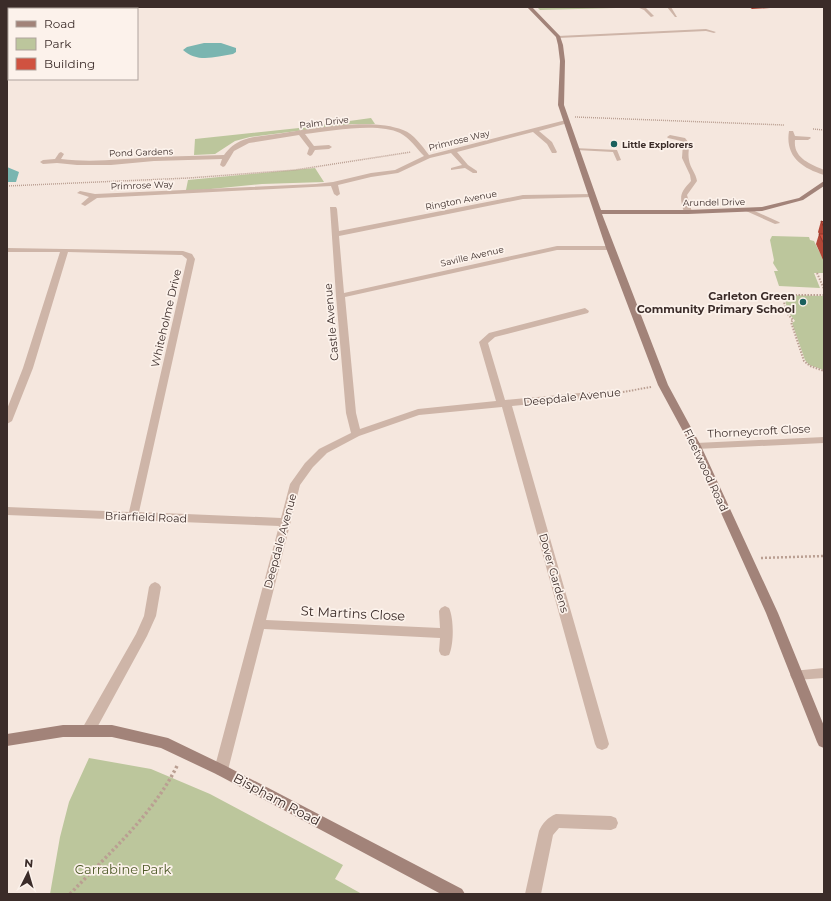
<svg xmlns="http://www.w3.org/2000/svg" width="831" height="901" viewBox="0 0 831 901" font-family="Montserrat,sans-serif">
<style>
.green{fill:#bcc69c}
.water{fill:#7ab5b0}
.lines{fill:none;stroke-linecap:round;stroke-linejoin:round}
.path-far3{stroke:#ba9f92;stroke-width:1.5;stroke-dasharray:1 1;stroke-linecap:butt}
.path-far2{stroke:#ba9f92;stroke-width:2;stroke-dasharray:1.5 1.5;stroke-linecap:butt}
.path-far1{stroke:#ba9f92;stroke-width:2.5;stroke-dasharray:2 2;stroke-linecap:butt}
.path{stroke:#ba9f92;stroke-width:3.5;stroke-dasharray:2.5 2.5;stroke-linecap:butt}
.lane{fill:#ceb5a8;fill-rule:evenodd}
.street{fill:#ceb5a8;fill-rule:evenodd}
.secondary{fill:#a28379;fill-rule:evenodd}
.wall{fill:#b34737}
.building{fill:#d05240;stroke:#92392d}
.poi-dot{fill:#1a605d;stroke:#fcf2eb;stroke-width:1.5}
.labels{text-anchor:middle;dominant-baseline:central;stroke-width:3.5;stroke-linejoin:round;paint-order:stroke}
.far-street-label{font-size:9px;fill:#3b2c29;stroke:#fcf2eb}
.far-poi-label{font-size:9px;font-weight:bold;fill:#3b2c29;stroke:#fcf2eb;text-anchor:start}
.poi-label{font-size:11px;font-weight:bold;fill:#3b2c29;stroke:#fcf2eb;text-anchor:end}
.street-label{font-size:11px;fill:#3b2c29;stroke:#fcf2eb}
.near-street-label{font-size:13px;fill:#3b2c29;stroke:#fcf2eb}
.near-park-label{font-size:13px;fill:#4f5b2a;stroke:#fcf2eb}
</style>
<rect width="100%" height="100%" fill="#f5e7de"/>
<!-- green -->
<path class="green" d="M537,7H615L616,8L540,10Z
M371,118L375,124H352L250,137L235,141L215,154L194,155L195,139L299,128Z
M315,168L324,182L262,184L201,190H186L188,180Z
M772,236L809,237L810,240L814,241L822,257H824V273H814L820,288L779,286L774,271H778L773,263L774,260L770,240Z
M788,295L824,296V370L809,365L805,360L792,323L795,321L788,312L784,296Z
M89,758L151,769L210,794L343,865L335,879L362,894H50L60,837L69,802Z"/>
<!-- water -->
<path class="water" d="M204,43H221L236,48V52L233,54C215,57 197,63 183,50L187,47Z
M7,167L19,172L16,182H7Z"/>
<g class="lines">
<!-- path-far3 -->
<path class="path-far3" d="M575,117L784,125
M813,129L824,130
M7,186L189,178L295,170L411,152"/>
<!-- path-far2 -->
<path class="path-far2" d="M817,273L824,289
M824,295H784L783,297L786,312L793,320L791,322L804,361L810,366L824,371
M623,392L651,387"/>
<!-- path-far1 -->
<path class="path-far1" d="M761,558L824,556"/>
<!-- path -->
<path class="path" d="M70,894C109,853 153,815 178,764"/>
<!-- lane -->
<path class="lane" d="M637,7L646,8L654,16L651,17L644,10Z
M667,7H671L677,17H675Z
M706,29L716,32L714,33L706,31L558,38L556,37L558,36Z
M574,148L617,150L621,160L617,161L613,152L576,150H574Z
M748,208L779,222L780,223L775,224L746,211V209Z"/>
<!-- street -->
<path class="street" d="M566,120L568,121V123L539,131L552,142L557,152L556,153H552L547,144L533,132L457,152L468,165L477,171V173H473L465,168L451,170V168L462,165L451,153L430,158L398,173L371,177L338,185L340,194L337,196L334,194L331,186L97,198L85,206L81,204L89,197L77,193L80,191L95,194L316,184L333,182L371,173L395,170L424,156C417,149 410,138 400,133C378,122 329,131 305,134L314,146L329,145L332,147L329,149L315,150L312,155L310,156L307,154L309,148L299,135L249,143L234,151L225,166L223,167L220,165L222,159L154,161L111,165H77L57,163L43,164L40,162L43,160L55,159L59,153L61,152L64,154L61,159C92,163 122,159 153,157C177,156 201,156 224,155C229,148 235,143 243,140C253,136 266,136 276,134C309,129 372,117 403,130C414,134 422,146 429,155Z
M789,131H793L795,136L810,137L811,138L808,140H795C793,158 810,164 824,170V175C801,168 785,156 789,131Z
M670,135L685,138C692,146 687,150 689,160C690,168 696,173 697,181L687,195L692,212L688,214L684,212C679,196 680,193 691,181L690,175L682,158L683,143L681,141L668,138L667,137Z
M592,194L594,195V197L523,199L339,236L344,293L557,246H610L614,248L610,250H557L345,297L356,413L360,429L418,409L496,401L479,342L489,333L585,308L589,311L588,313L495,337L488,343L505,400L612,390L617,393L612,396L512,406L609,744L607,748L602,750L597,748L595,744L502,407L419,415L359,436L327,453L313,467L300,485L266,620L440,628L439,611L441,608L445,606L449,608C454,618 454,645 449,655L445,656L441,655L439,651L440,638L264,629L228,770L226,774L221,776L216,774L214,770L279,526L7,515V507L129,512L187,259L182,255L68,252L33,368L12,421L7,424V409L23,368L60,252H7V248L183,251L192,254L195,259L139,512L281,518L290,484L305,463L319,449L351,433L346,413L336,296L330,207H336L337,209L339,231L523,195Z
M824,437V443L696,449L691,446L696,443Z
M155,582L159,584L161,587L156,616L147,636L93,735L88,737L83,735L81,731L83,727L136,634L144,616L149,587L151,584Z
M824,668V678L796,680L792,679L790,675L792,671Z
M556,814L611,816L616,818L618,823L616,828L611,830L559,828L553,835L541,894H525L539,831C542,824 548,817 556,814Z"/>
<!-- secondary -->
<path class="secondary" d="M527,7H532L560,36L563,45L565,61L564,105L601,210H688L762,207L799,198L824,181V186L803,200L762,211L688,214H602L668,385L701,446L778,613L824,726V748L819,746L817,742L766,613L691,446L658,385L606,248L558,105L560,61L558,45L556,37Z
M63,725H112L168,738L226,766L462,889L465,894H441L216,774L161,748L112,737H63L7,746V734Z"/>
</g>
<!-- wall -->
<path class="wall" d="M749,7H770V8L752,9Z
M821,221L824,222V262L816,244L819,234L818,232Z"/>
<!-- building -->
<path class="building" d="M821,221L824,222V228Z
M819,234H824V244Z"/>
<!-- markers -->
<g class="poi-dot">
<circle cx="614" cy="144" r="4"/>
<circle cx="803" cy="302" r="4"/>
</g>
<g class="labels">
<!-- far-street labels -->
<g class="far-street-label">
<text transform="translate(324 122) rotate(-7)">Palm Drive</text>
<text transform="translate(459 140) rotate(-14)">Primrose Way</text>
<text transform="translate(141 152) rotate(-2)">Pond Gardens</text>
<text transform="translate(142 185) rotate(-2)">Primrose Way</text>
<text transform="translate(461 200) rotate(-11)">Rington Avenue</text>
<text transform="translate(714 202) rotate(-1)">Arundel Drive</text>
<text transform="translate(472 256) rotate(-13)">Saville Avenue</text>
</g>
<!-- far-poi labels -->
<g class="far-poi-label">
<text x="622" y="144">Little Explorers</text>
</g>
<!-- poi labels -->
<g class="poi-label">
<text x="795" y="296">Carleton Green<tspan x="795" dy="13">Community Primary School</tspan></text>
</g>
<!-- street labels -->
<g class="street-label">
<text transform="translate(166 318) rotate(-77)">Whiteholme Drive</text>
<text transform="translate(331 322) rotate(-95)">Castle Avenue</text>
<text transform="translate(572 397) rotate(-6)">Deepdale Avenue</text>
<text transform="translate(759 431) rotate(-3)">Thorneycroft Close</text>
<text transform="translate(706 470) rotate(65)">Fleetwood Road</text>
<text transform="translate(146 517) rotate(2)">Briarfield Road</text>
<text transform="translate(280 541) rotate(-75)">Deepdale Avenue</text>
<text transform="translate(554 573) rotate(74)">Dover Gardens</text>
</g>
<!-- near-street labels -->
<g class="near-street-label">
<text transform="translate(353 613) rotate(3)">St Martins Close</text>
<text transform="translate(277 799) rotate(28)">Bispham Road</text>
</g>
<!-- near-park labels -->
<g class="near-park-label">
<text x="123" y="869">Carrabine Park</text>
</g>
</g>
<!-- border -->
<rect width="831" height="901" fill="none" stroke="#3b2c29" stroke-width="16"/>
<!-- legend -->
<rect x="8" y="8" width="130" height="72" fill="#fcf2eb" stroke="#afa39d"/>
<rect x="16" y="21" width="20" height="6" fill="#a28379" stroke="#afa39d"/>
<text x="44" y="28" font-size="12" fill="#3b2c29">Road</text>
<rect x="16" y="38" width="20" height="12" fill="#bcc69c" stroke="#afa39d"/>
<text x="44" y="48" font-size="12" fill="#3b2c29">Park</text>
<rect x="16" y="58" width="20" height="12" fill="#d05240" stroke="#afa39d"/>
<text x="44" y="68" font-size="12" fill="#3b2c29">Building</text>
<!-- north arrow -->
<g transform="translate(28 873) rotate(5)" stroke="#fcf2eb" stroke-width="3" paint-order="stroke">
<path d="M0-3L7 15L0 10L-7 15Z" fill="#3b2c29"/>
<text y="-6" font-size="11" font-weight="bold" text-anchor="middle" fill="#3b2c29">N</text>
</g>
</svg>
